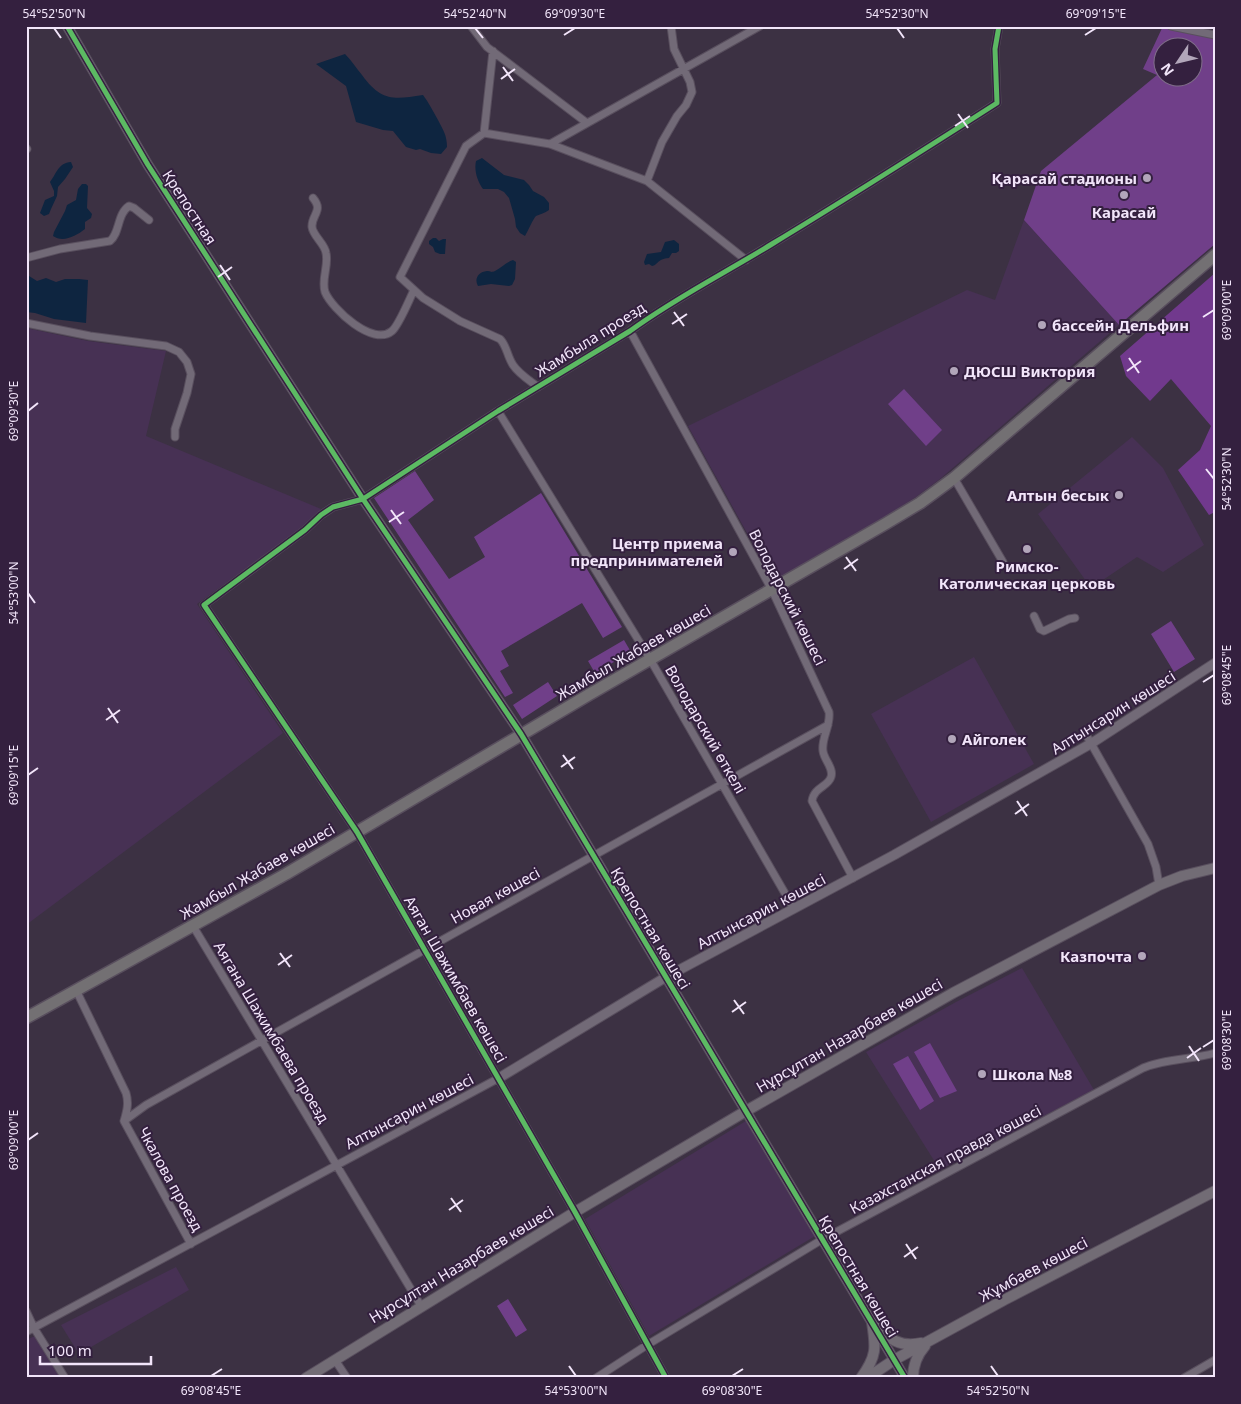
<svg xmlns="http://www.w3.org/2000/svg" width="1241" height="1404" viewBox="0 0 1241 1404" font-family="'Noto Sans',sans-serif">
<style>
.built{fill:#473154}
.green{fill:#703f89;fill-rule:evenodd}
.forest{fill:#71398d}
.water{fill:#0e2540}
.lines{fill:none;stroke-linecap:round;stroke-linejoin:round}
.minor-casing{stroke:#594f5e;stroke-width:9}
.tertiary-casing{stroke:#594f5e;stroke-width:11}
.secondary-casing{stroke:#594f5e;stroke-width:12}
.primary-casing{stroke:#594f5e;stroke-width:14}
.minor{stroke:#726a77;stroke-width:7}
.tertiary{stroke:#726a77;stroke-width:9}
.secondary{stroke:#726c75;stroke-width:10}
.primary{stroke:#737073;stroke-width:11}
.cycleway-casing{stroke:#34203f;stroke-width:8}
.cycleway{stroke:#5cba63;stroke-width:5}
.ticks{fill:none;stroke:#f2e5fa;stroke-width:2}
.poi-dot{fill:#b2a6ba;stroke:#34203f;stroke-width:2}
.labels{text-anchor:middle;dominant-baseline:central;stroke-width:4;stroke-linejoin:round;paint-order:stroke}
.poi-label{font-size:15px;font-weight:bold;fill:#f2e5fa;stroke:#34203f;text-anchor:end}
.street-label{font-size:15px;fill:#f2e5fa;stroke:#34203f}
.neatline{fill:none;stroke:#f2e5fa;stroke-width:2}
.ticks-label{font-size:12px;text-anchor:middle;fill:#f2e5fa}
</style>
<rect width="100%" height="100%" fill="#3c3143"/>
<!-- built -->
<path class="built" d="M1024,220L1119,325L940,479L916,497L877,522L829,551L774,582L688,426L967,290L995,300Z
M26,328L88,341L166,351L146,436L321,509L302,528L197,604L283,733L26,925Z
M1132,437L1163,468L1204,545L1163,572L1137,557L1091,588L1038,514Z
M974,657L1034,764L931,822L871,714Z
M1022,968L1094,1090L940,1170L866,1052L956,1002Z
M746,1121L815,1236L649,1336L585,1219Z
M176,1267L189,1290L79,1354L61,1325Z
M35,1336L61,1378H26V1340Z"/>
<!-- green -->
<path class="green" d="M1163,26L1215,37V244L1119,325L1024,220L1041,171L1157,75L1143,69ZM1164,48H1194V78H1164Z
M904,389L942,430L926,446L888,404Z
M415,471L434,500L408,520L449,579L485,557L474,537L541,493L622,627L603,638L582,603L501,651L509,666L500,671L513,693L505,697L374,498Z
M1171,621L1195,659L1174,672L1151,634Z
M624,640L631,652L595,673L588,661Z
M548,682L557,696L522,719L513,705Z
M930,1043L957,1091L940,1098L914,1052Z
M908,1056L934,1101L920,1110L893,1064Z
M508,1299L527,1330L516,1337L497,1306Z"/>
<!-- forest -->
<path class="forest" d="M1215,273V512L1209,515L1178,470L1200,450L1211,426L1171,379L1150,401L1126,376L1120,356Z"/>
<!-- water -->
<path class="water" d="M345,54C352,61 356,68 362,75C381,101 393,100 423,95C429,103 433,111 438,120C443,130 447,135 447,147L441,154L431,153L420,149L416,150L406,147L393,131L383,130L356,122L346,86L316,64Z
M482,158L504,175L524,180L529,185L533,191L544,197L549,203V210C545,213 540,214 536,216C533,219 528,231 525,236L520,233L516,227L515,219L509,198L504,192L498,189H483C477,181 474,170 476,161Z
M71,162L73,167L65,179L58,187L57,196L51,209L49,214L44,216L40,213L45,200L54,196V191L50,182C57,173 58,163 71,162Z
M82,184H86L88,186L87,208L92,214L91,218L85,222V229C76,236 63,243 53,236L54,232L65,211L67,205L76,200L78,189Z
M433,238H436L439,241L443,239H446L445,254H440L435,252L433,247L429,244V241Z
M674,240L679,244V251L676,253H672L669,258C657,259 658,265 652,266L649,264L645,265L644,262L647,254L661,252L665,242Z
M513,260L516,262L515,279L512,285L509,286L491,284L478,286C474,279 478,272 487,271C492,271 490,273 495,271C501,268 506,262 513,260Z
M29,276L37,281L46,278L56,282L65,279H79L88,280L86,323L54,319L35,313L26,312V278Z"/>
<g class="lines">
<defs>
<path id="minor" d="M471,26L487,47L587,123
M1171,26L1215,35
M484,133L493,51
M550,144L760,26
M26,148L27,149
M647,181L662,142L677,116L686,105L692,92L690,82L674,49L671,26
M313,198C324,211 311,215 312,227C313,236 325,244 326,253C329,266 321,279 325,292C332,309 373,347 392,331C399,325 409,300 414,290
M26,258L60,249L110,241C120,233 117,214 129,206L134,208L149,220
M26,323L90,336L166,346L179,352L187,362L191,374L187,393L175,429V437
M630,331L772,590L829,712C831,726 821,738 823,751C824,760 834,768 831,777C828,787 814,787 812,801L853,878
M538,387C529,380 519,374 513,365C507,356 507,346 500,339L460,321L423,298L400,277L466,146L484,133L550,144L647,181L746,260
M498,411L650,659L794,909
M954,478L1003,562
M1034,616L1040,629L1044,631L1069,619L1075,618
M1088,738L1148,844L1156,867L1159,885
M193,926L421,1306
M76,990L126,1093C129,1103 127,1111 124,1121L191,1244
M124,1121L146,1105L828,725
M26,1311L34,1328L65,1378
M26,1332L499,1078
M335,1360L347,1378
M596,1378L647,1345L823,1239L1143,1068C1166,1058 1191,1060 1215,1053
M666,1378L575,1212L357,832L204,605L305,530L321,515L333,507L363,499L498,411L630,331C675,298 725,273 772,244C848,198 922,151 997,103L995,49L999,26
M1184,1378L1215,1360"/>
<path id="tertiary" d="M67,26L148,165L363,499L521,734L905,1378
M499,1078L666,977L894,855L1092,743L1215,663"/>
<path id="secondary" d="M872,1322C888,1337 897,1348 921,1343
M306,1378L575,1212L746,1111L953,993L1159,885L1182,876L1215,868
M861,1378C877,1356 876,1348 872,1322
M867,1378L894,1360L1004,1300L1215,1191
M913,1378C913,1365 917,1355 925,1346"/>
<path id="primary" d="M26,1018L286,874L590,694L885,524L920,503L954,478L1215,255"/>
</defs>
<!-- minor casing -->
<use href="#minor" class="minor-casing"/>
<!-- tertiary casing -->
<use href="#tertiary" class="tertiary-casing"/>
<!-- secondary casing -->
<use href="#secondary" class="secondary-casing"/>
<!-- primary casing -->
<use href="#primary" class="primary-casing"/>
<!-- minor -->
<use href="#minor" class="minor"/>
<!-- tertiary -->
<use href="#tertiary" class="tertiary"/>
<!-- secondary -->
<use href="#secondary" class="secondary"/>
<!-- primary -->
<use href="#primary" class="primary"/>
<defs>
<path id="cycleway" d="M67,26L148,165L363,499L521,734L905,1378
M666,1378L575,1212L357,832L204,605L305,530L321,515L333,507L363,499L498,411L630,331C675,298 725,273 772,244C848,198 922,151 997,103L995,49L999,26"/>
</defs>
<!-- cycleway casing -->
<use href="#cycleway" class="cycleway-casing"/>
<!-- cycleway -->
<use href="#cycleway" class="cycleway"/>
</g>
<!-- ticks -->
<path class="ticks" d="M54,28L61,38M475,28L483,38M897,28L904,38M564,35L575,28M1085,35L1096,28M503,67L513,81M501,79L515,69M958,114L968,128M955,126L970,116M220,265L230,280M218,277L232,267M674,312L684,326M1203,317L1214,310M672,324L687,314M1129,358L1139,373M1127,371L1141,361M28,411L38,403M1206,469L1214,479M391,510L401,524M389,522L404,512M846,557L856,571M844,569L858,559M28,593L35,603M1203,682L1214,675M108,708L118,723M106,720L120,710M563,755L573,769M561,767L575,757M28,775L38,768M1017,801L1027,816M1015,814L1029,804M280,953L290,967M278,965L292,955M734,1000L744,1014M732,1012L746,1002M1189,1046L1199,1061M1203,1047L1214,1040M1187,1058L1201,1048M28,1140L38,1133M451,1198L461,1212M449,1210L463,1200M906,1244L916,1259M904,1257L918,1247M569,1366L576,1376M991,1366L998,1376M211,1376L222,1369M732,1376L743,1369"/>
<!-- markers -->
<g class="poi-dot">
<circle cx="1147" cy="178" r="5"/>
<circle cx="1124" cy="195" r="5"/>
<circle cx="1042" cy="325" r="5"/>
<circle cx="954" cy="371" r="5"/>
<circle cx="1119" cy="495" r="5"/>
<circle cx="1027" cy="549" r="5"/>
<circle cx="733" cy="552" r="5"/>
<circle cx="952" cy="739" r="5"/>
<circle cx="1142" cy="956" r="5"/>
<circle cx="982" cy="1074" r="5"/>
</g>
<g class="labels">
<!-- poi labels -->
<g class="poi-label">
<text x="1137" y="178">Қарасай стадионы</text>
<text x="1124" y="212" text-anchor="middle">Карасай</text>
<text x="1052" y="325" text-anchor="start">бассейн Дельфин</text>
<text x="964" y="371" text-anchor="start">ДЮСШ Виктория</text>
<text x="1109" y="495">Алтын бесык</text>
<text x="723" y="543">Центр приема<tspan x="723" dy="17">предпринимателей</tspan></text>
<text x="1027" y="566" text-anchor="middle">Римско-<tspan x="1027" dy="17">Католическая церковь</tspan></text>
<text x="962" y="739" text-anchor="start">Айголек</text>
<text x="1132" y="956">Казпочта</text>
<text x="992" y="1074" text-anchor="start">Школа №8</text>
</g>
<!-- street labels -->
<g class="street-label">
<text transform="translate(190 207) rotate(57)">Крепостная</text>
<text transform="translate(590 339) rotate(-32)">Жамбыла проезд</text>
<text transform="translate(788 597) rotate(63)">Володарский көшесі</text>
<text transform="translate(633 652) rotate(-30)">Жамбыл Жабаев көшесі</text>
<text transform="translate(1113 712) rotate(-32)">Алтынсарин көшесі</text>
<text transform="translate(706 729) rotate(60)">Володарский өткелі</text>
<text transform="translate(257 871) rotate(-30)">Жамбыл Жабаев көшесі</text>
<text transform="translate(495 895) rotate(-29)">Новая көшесі</text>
<text transform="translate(761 911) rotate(-28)">Алтынсарин көшесі</text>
<text transform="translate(651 928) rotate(59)">Крепостная көшесі</text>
<text transform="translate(456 979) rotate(60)">Аяган Шажимбаев көшесі</text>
<text transform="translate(272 1032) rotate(59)">Аягана Шажимбаева проезд</text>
<text transform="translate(849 1035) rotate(-30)">Нұрсұлтан Назарбаев көшесі</text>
<text transform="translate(409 1111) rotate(-28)">Алтынсарин көшесі</text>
<text transform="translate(945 1159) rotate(-28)">Казахстанская правда көшесі</text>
<text transform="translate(171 1179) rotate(61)">Чкалова проезд</text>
<text transform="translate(461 1264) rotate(-31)">Нұрсұлтан Назарбаев көшесі</text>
<text transform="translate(1033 1269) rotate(-28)">Жұмбаев көшесі</text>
<text transform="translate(859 1276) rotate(59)">Крепостная көшесі</text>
</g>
</g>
<!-- border -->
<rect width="1241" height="1404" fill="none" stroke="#34203f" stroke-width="55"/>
<!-- north arrow -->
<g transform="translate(1178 62) rotate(235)"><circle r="24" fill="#34203f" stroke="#806f8a"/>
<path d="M0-4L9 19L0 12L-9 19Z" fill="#b2a6ba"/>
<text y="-8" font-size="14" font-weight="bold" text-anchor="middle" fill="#f2e5fa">N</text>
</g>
<!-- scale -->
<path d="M40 1356v8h111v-8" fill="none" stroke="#f2e5fa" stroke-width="2.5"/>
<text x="48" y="1356" font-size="15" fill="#f2e5fa" stroke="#34203f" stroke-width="4" paint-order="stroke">100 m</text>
<rect x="28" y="28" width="1186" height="1348" class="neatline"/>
<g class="ticks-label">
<text x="54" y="18">54°52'50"N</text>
<text x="475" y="18">54°52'40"N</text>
<text x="575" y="18">69°09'30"E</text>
<text x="897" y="18">54°52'30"N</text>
<text x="1096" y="18">69°09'15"E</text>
<text transform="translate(1227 310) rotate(-90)" y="4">69°09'00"E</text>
<text transform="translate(14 411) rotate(-90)" y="4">69°09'30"E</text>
<text transform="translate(1227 479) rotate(-90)" y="4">54°52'30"N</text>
<text transform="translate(14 593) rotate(-90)" y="4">54°53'00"N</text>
<text transform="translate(1227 675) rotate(-90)" y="4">69°08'45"E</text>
<text transform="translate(14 775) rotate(-90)" y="4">69°09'15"E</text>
<text transform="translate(1227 1040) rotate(-90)" y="4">69°08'30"E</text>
<text transform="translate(14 1140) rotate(-90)" y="4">69°09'00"E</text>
<text x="211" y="1395">69°08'45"E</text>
<text x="576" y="1395">54°53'00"N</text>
<text x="732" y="1395">69°08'30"E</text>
<text x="998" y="1395">54°52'50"N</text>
</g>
</svg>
